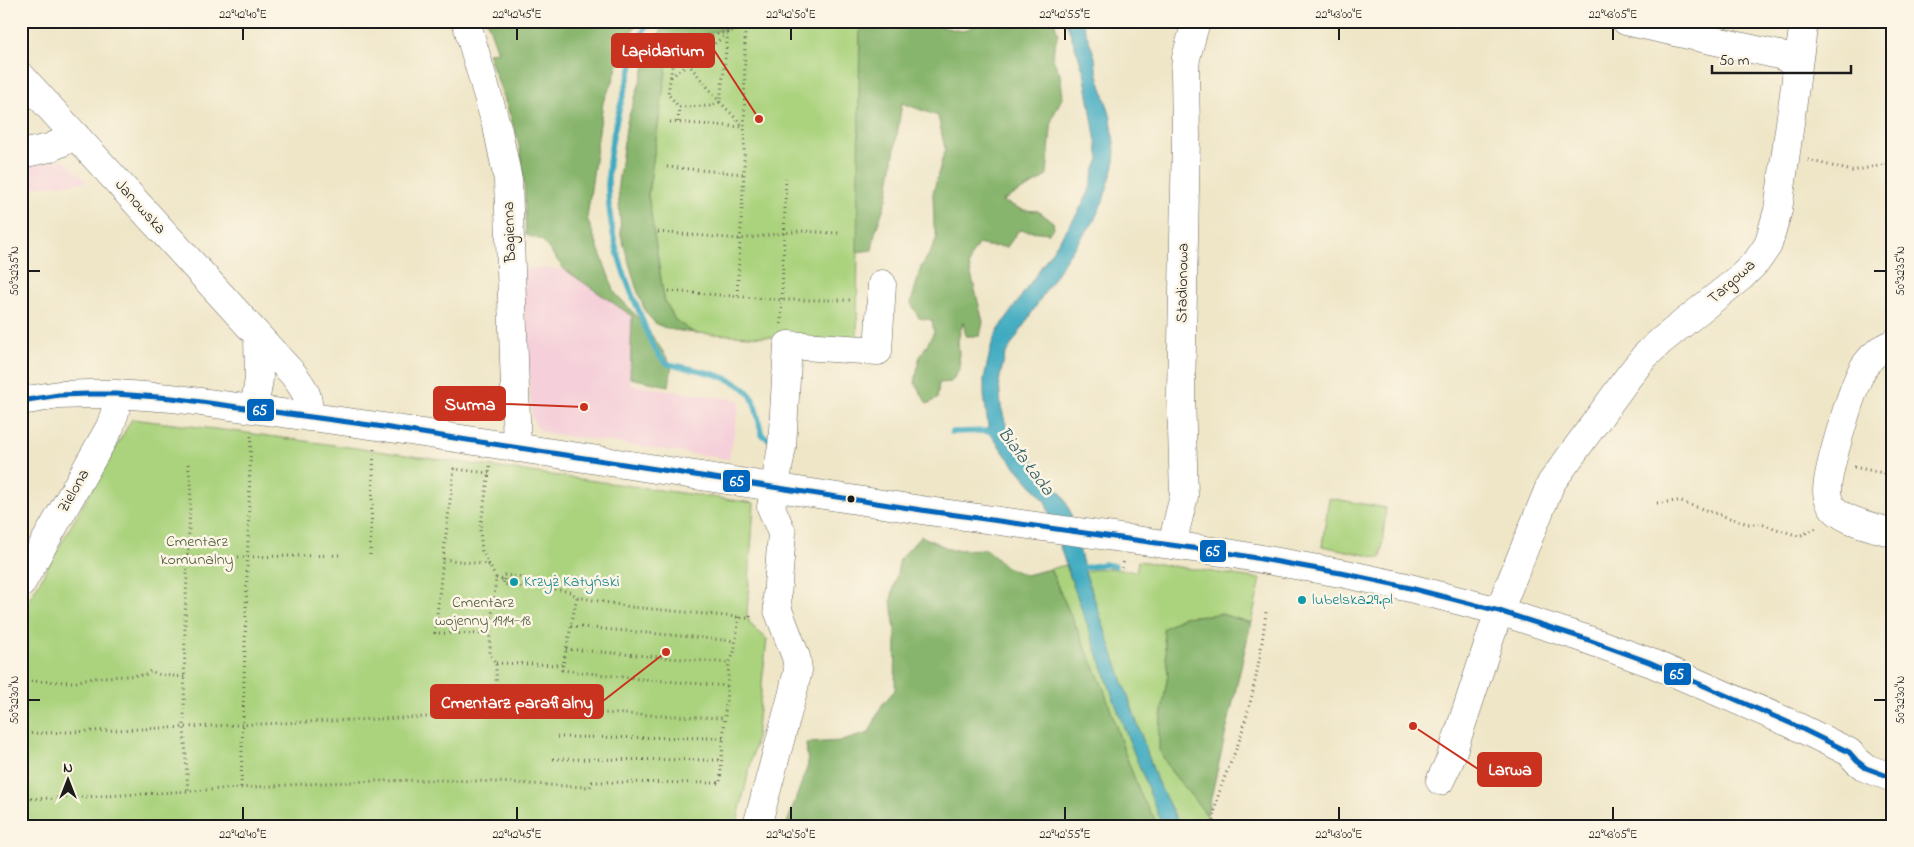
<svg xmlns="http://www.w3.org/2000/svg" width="1914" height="847" viewBox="0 0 1914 847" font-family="'Indie Flower',sans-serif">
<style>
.built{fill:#f5cfd9}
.green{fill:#abd37e;stroke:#64784d}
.forest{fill:#88b56d;stroke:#526844}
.water{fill:#41abc1;stroke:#2e646e}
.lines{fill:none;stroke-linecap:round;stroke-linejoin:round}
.stream{stroke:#41abc1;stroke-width:5.5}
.minor-casing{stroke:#666358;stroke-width:29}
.path{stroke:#666358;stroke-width:3;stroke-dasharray:1 4;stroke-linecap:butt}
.minor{stroke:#fff;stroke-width:28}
.bus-1-casing{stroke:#fcf5e5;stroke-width:9}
.bus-1{stroke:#0065bd;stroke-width:5}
.ticks{fill:none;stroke:#1c1c1c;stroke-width:2}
.bus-dot{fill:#1c1c1c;stroke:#fcf5e5;stroke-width:2}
.culture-dot{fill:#0f9aa8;stroke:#fcf5e5;stroke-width:2}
.labels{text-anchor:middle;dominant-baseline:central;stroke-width:5;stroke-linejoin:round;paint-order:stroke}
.street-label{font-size:16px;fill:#1c1c1c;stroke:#fcf5e5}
.park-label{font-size:16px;fill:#4e5c3e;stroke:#fcf5e5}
.culture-label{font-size:16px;fill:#0d838f;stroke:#fcf5e5;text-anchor:start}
.water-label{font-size:18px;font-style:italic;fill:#2d5c66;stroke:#fcf5e5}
.leader{fill:none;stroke:#c8321e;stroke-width:2}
.callout-dot{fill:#c8321e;stroke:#fcf5e5;stroke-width:2}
.callout{fill:#c8321e;stroke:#c8321e;stroke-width:2}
.callout-label{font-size:18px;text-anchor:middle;font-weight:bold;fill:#fff}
.line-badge{stroke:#fcf5e5;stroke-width:2}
.badge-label{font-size:14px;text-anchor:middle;font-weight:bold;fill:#fff}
.neatline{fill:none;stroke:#1c1c1c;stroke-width:2}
.ticks-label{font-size:12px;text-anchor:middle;fill:#1c1c1c}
</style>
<rect width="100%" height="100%" fill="#fcf5e5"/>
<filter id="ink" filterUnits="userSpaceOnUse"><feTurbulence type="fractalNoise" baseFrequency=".02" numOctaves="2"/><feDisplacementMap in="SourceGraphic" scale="10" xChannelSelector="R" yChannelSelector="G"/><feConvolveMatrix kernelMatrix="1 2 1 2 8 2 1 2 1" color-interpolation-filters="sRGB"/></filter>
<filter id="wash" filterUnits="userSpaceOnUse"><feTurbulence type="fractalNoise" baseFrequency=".0096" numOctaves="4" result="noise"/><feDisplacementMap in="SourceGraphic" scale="20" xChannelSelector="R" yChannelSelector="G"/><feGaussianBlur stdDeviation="1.12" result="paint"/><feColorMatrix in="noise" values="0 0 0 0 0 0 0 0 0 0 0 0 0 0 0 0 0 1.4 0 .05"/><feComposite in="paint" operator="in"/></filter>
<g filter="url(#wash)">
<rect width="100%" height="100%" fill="#efe6c8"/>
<!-- built -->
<path class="built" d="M63,159L87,182L23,188V167Z
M521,268L564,269L632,316L630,385L740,400L729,459L552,434L543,432L537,428L532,417Z"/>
<!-- green -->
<path class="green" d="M752,21H860L857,342L694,333L675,320L664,299L648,195L670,44Z
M132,419L240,432L754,503L747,614L750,624L767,639L755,745L736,826H21V614Z
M1329,498L1386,508L1381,558L1322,546Z
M1138,561L1261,579L1251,623L1221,614L1183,617L1163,629L1168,674L1159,730L1171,771L1207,815L1202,826H1180L1157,781L1085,572C1103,566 1117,569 1136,572Z
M1066,565L1125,730L1164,826H1159L1142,798L1124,751L1103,687L1050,569Z"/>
<!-- forest -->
<path class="forest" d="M487,21H638L623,47L613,81L603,102L587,218L615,293L644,324L672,365L669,386L630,378L632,316L564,269L542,240L526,235C524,202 526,166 516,134C508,107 497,80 488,53L498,52Z
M668,21H752L670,44L648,195L664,299L675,320L694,333L668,329L656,324L646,313L636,287L621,235L618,184L627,122L653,42Z
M860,21H932L937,26L962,31L987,21H1054L1058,33L1052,57L1060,74L1063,96L1052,118L1047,174L1043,179L1002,201L1023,210L1038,211L1053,222L1054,228L1049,233L1019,230L1007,247L987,246L978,244L971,256L969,266L983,322L980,336H966L963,322L958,340L960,369L951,382L939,383L937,399L927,404L915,383L919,359L934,332L932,320L919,318L911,303L921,267L931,251L937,237L934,226L933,193L945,149L938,116L902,103L887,198L875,233L872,250L857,252Z
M921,536L952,550L986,549L1006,567L1025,575L1050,569L1103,687L1124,751L1142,798L1159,826H786L808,765L806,743L842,741L869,733L882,705L895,690L896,637L891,600L900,559Z
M1221,614L1251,623L1207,815L1171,771L1159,750V730L1168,674L1163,629L1183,617Z"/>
<!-- water -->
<path class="water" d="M1066,21H1082L1095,57L1096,68L1111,118L1115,151L1114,166L1103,201L1093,223L1067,257L1005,355L999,382L1001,406L1007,429L1063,496L1070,511L1085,572L1157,781L1180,826H1164L1159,817L1125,730L1066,565L1045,501L1007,457L991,435L988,427L984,395V378L992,343L997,332L1077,214L1089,192L1094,171L1099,159L1084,72Z"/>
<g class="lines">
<!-- stream -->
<path class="stream" d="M652,21L645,28L640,38C629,79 613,121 609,163C604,214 618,265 639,311C646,329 652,352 668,364C690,369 741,375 752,398C757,409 759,423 762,435L769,439
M952,432L987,431L997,433
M1078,569L1104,564L1115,566"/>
</g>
</g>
<g filter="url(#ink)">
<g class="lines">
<defs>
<path id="minor" d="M466,21L498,131L508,180L517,448
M1797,73L1804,21
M21,76L293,374C305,390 310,396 308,417
M21,154L49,148L76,136
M1893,343C1882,348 1873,354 1866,364C1854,379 1827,471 1827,491C1827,495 1829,502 1831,505C1840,521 1876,527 1893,533
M21,401L59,395L89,394H116L172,398L377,426L928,511L1228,553L1346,574L1406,587L1499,611L1583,638L1649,662L1792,724L1849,752L1857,761L1866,768L1893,778
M254,409L259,379L258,338
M1174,545L1176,528L1184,496L1181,395L1186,137L1185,70L1186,58L1196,21
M21,584L110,427L115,412L116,394
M1440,781L1450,760L1499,611L1551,483L1629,376L1645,356L1661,341L1741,277L1757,261L1768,245L1778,210L1796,79C1797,66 1791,59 1779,55L1626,21
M757,826L792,696L798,670L796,657L778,610L777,597L782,533L771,507L782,447L788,345L878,351L882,284"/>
</defs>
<!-- minor casing -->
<use href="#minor" class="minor-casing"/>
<!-- path -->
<path class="path" d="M728,33L720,102L710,106L679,107L668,94L675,47L683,42L745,28L744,174L737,296
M675,48L720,102L744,127
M671,77L727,34
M670,122L744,127
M678,122L679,107
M1808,160L1852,171L1893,163
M667,167L744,174
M658,232L740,239L800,231L839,233
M669,291L782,300H852
M781,324L786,177
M188,464L191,484L185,620L184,727L188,791
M490,466L480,530L482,551L496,578L490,634V655L496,663L497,714
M1854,467L1893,475
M1657,503L1678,501L1748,524H1761L1799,536L1819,527
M370,555L374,448
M188,558L343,555
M443,559L454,469L489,473
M1122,568L1124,560
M496,578L504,580L503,584L524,588L525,583
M504,580V575L525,578V583
M525,583L570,592L577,597L631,607L747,618H750V613
M571,626L735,641
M490,634L435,633L443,559L490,565
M566,649L729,663
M496,663L563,665L577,597
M563,665L562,670L640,679L727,686
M21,681L77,682L85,679L103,677L145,675L150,671L161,675L185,677
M21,734L497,714L601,713L724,718
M557,737L723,738
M553,759L721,760
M241,787L251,434
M21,799C158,796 294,781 431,780C484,780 537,785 590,787L592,782L720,783L729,663L734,653L739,616
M1214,826C1213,793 1232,765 1241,735C1254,694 1261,654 1266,612"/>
<!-- minor -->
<use href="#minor" class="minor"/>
<defs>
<path id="bus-1" d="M21,401L59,395L89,394H116L172,398L377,426L928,511L1228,553L1346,574L1406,587L1499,611L1583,638L1649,662L1792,724L1849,752L1857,761L1866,768L1893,778"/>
</defs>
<!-- bus-1 casing -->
<use href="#bus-1" class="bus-1-casing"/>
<!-- bus-1 -->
<use href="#bus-1" class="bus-1"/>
</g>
</g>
<!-- ticks -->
<path class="ticks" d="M243,28V40M517,28V40M791,28V40M1065,28V40M1339,28V40M1613,28V40M28,271H40M1874,271H1886M28,700H40M1874,700H1886M243,807V820M517,807V820M791,807V820M1065,807V820M1339,807V820M1613,807V820"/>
<!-- markers -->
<circle class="bus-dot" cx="851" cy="499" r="4.5"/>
<g class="culture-dot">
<circle cx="514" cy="582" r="5"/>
<circle cx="1302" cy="600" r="5"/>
</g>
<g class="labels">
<!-- street labels -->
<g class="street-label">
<text transform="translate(140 207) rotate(48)">Janowska</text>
<text transform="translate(510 232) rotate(-92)">Bagienna</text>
<text transform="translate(1732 282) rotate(-42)">Targowa</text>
<text transform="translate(1183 283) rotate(-89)">Stadionowa</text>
<text transform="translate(74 491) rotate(-60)">Zielona</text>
</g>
<!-- park labels -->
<g class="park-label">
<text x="197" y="542">Cmentarz<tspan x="197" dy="18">komunalny</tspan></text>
<text x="483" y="603">Cmentarz<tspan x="483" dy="18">wojenny 1914-18</tspan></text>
</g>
<!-- culture labels -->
<g class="culture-label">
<text x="524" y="582">Krzyż Katyński</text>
<text x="1312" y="600">lubelska29.pl</text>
</g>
<!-- water labels -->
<g class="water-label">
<text transform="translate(1025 462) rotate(53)">Biała Łada</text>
</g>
</g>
<!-- callouts -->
<path class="leader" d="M759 119L714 50M584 407L505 404M666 652L603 701M1413 726L1478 769"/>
<g class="callout-dot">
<circle cx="759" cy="119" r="5"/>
<circle cx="584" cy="407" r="5"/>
<circle cx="666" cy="652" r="5"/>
<circle cx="1413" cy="726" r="5"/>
</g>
<g class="callout">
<rect x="612" y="34" width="102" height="33" rx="5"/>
<rect x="434" y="387" width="71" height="33" rx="5"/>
<rect x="431" y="685" width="172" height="33" rx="5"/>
<rect x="1478" y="753" width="63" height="33" rx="5"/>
</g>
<g class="callout-label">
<text x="663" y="56">Lapidarium</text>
<text x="470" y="410">Surma</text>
<text x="517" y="708">Cmentarz parafialny</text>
<text x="1510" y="775">Larwa</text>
</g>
<g class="line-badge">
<rect x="246" y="398" width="29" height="24" rx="5" fill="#0065bd"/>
<rect x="722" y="469" width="29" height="24" rx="5" fill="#0065bd"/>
<rect x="1199" y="539" width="28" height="24" rx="5" fill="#0065bd"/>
<rect x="1663" y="662" width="29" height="24" rx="5" fill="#0065bd"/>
</g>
<g class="badge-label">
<text x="260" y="415">65</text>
<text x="737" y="486">65</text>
<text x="1213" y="556">65</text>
<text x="1677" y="679">65</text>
</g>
<!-- margin -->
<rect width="1914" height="847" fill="none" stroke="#fcf5e5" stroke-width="55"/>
<!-- north arrow -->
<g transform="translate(68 780)" stroke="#fcf5e5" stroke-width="4" paint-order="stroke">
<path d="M0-4L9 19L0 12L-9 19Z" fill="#1c1c1c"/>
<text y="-8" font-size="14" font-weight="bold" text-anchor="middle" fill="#1c1c1c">N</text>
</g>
<!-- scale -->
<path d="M1712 65v8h139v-8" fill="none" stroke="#1c1c1c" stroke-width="2.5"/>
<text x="1719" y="65" font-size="15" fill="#1c1c1c" stroke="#fcf5e5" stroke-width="4" paint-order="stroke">50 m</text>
<rect x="28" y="28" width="1858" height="792" class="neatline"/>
<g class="ticks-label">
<text x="243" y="18">22°42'40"E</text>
<text x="517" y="18">22°42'45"E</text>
<text x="791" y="18">22°42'50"E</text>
<text x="1065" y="18">22°42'55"E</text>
<text x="1339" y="18">22°43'00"E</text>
<text x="1613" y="18">22°43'05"E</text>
<text transform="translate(14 271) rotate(-90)" y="4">50°32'35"N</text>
<text transform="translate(1900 271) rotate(-90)" y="4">50°32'35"N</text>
<text transform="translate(14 700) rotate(-90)" y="4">50°32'30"N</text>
<text transform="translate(1900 700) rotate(-90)" y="4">50°32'30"N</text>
<text x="243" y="838">22°42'40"E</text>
<text x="517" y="838">22°42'45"E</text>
<text x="791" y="838">22°42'50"E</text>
<text x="1065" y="838">22°42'55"E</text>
<text x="1339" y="838">22°43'00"E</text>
<text x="1613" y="838">22°43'05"E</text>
</g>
</svg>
